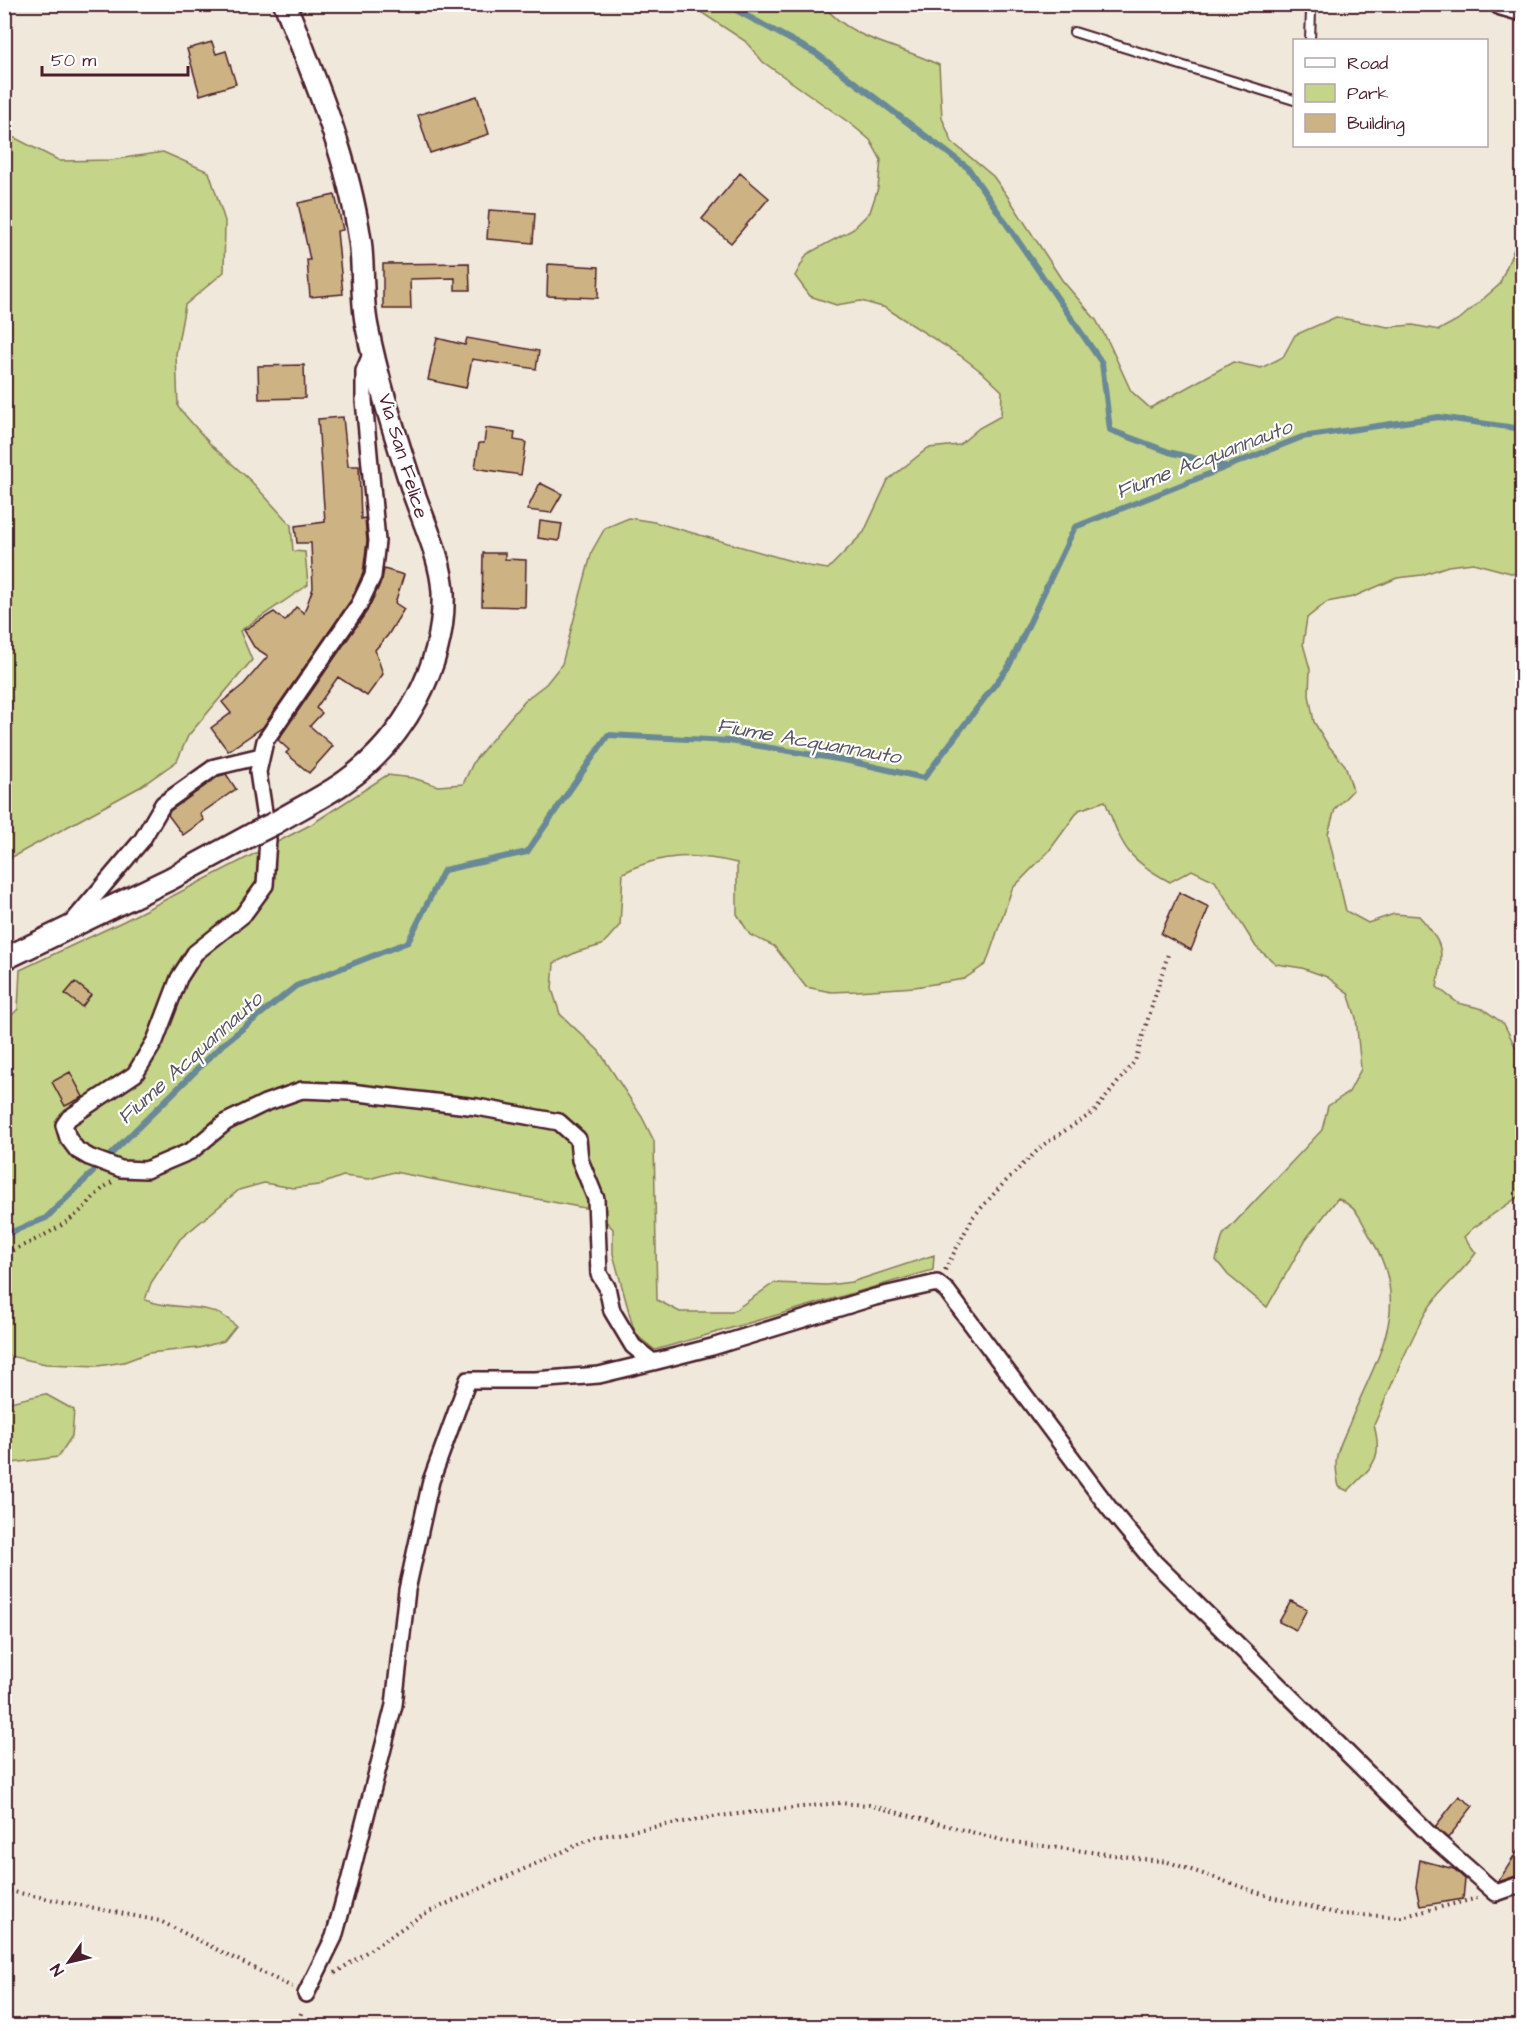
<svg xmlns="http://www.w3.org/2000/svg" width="1527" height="2031" viewBox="0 0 1527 2031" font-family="'Architects Daughter',sans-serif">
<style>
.green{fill:#c4d488;stroke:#877a5a;stroke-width:1.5}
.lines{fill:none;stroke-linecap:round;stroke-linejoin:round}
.stream{stroke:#6b8997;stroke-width:6}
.building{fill:#cdb383;stroke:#4a1f2b;stroke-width:1.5}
.lane-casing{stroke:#4a1f2b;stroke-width:12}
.street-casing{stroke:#4a1f2b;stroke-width:20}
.secondary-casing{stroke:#4a1f2b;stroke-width:26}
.path{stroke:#4a1f2b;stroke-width:4;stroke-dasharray:1.5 4.5;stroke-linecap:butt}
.lane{stroke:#fff;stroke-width:8}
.street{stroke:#fff;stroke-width:15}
.secondary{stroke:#fff;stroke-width:21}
.secondary-bridge-casing{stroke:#4a1f2b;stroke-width:26;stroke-linecap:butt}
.secondary-bridge{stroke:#fff;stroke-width:21}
.labels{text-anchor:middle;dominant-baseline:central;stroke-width:4.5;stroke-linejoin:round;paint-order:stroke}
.street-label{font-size:20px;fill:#4a1f2b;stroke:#fff}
.water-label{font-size:21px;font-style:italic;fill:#5a5461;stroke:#fff}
</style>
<rect width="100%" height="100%" fill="#f0e8da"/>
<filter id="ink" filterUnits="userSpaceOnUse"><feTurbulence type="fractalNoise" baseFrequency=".0167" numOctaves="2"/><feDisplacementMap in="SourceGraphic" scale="12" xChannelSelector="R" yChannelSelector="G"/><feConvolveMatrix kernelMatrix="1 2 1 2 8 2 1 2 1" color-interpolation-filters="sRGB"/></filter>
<g filter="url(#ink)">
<!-- green -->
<path class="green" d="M690,5H823C853,42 898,44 939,65L942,118L952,142L993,176L1008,197L1062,280L1096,320L1109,343L1131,391L1150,408L1233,362L1261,368L1283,357L1295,335L1336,317L1388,327L1413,325L1439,330L1461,318L1499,285L1522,230V576L1473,563L1448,566L1422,575L1397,578L1353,597L1327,602L1307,618L1303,644L1310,669L1309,695L1314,722L1328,745L1345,765L1353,790L1335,809L1328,834L1346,911L1368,923L1394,914L1419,916C1444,943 1444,951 1437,987L1458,1003L1483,1009L1504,1024L1517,1050L1522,1067V1194L1472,1229L1464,1237L1476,1253C1461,1274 1440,1289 1426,1312C1406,1347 1391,1388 1374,1425C1384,1462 1371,1466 1348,1491L1339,1487C1332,1455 1338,1451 1350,1422C1377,1356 1413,1308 1372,1240C1359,1218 1362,1212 1338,1198L1306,1239L1267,1307L1228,1275L1216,1260L1223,1235L1322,1130L1328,1106L1349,1092L1361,1069L1356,1018L1348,993L1327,977L1302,968L1276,964L1256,947L1215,881L1192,870L1170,882C1125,858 1123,847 1105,801L1079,810L1049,851L1012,889L986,964L964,979L915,987L857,991L831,992L806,987L774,946L750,935L737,914V863C696,853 661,853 623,873L620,925L602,945L577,952L554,963L552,989L560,1014L599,1051L642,1117L654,1141L657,1300L680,1312H732L774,1283L827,1285L852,1282L934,1255L933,1270L655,1350L635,1334L613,1254V1229L595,1210L394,1172L369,1179L343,1176L319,1185L293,1188L264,1183L239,1190L180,1239L151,1283L145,1300C179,1313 208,1298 236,1326L224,1341L199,1348L148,1353L124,1362L98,1366L46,1364L5,1355L4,1023L18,1009L20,970L124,921L312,824L387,775L413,778L438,786L463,784L474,761L525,700L546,684L562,664L592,551L605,528L629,518L654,522L809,566L828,569L864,532L888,480L928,448L959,445L979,428L1001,416L1002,391L983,373L961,356L886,308L861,301L836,305L810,296L795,276L807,254L852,230L870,212L878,188L881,160L870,140L851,124L763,62L745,41Z
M4,138H15L60,161L111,160L163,152L209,172L225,221L224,272L185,305L176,354L178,407L211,445L251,481L291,525L293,551L305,552L308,585L240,631L252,660L188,736L177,761L140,787L5,861Z
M45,1394L74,1410L72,1436L58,1457L5,1464V1403Z"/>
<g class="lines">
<!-- stream -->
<path class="stream" d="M725,4L817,54L968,168L1102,363L1110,430L1169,452L1225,466
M110,1155L222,1045L296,986L408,942L444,870L527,852L608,735L729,741L849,761L924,778L1009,666L1075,527L1302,437L1439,417L1522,429
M4,1235L46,1218L93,1172"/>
</g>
<!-- building -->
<path class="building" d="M212,42L216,54L226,51L236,84L200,95L187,49Z
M477,96L489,134L430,153L418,115Z
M740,173L769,198L731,243L702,219Z
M335,195L343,230L337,231L343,294L310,297L307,260H310L298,203Z
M489,210L535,213L533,243L487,239Z
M469,263L470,290H455V278L410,279L411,309H383V264Z
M548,264L599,267L598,298L547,296Z
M437,338L465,345L467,338L539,351L536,369L472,359L466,388L428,380Z
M304,365L305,398L259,399L258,366Z
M343,417L348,466H359L361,519L365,518L367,541L363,573L351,600L263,727L228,751L211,728L231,713L222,702L244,684L268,656L254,647L244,630L274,612L285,621L296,607L304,613L313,588L311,543H297L295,526L325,522L318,419Z
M486,428L515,432L514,440L526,442L521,475L475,468L479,443H484Z
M540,483L562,494L551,513L527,510Z
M540,521L562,524L559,541L538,538Z
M483,553H505V559L526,560L525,607L482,606Z
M384,569L404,575L395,603L404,609L388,635L375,650L383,674L367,696L338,677L316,708L322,713L310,726L333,746L309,773L286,753L289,750L278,740L367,611L382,580Z
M226,774L236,789L200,814L204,820L183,835L168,815L170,811L219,776Z
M1179,892L1209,907L1191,950L1161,934Z
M75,982L91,995L82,1007L65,994Z
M70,1072L83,1097L65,1106L52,1082Z
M1291,1601L1307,1609L1296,1630L1279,1622Z
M1459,1796L1473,1806L1448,1838L1435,1827Z
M1522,1844V1874L1498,1882Z
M1420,1860L1454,1869L1465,1879L1463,1899L1420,1906L1416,1887Z"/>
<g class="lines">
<defs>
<path id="lane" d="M1307,4L1311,11L1310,40
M1074,32L1294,100"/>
<path id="street" d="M264,812L258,772L265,741L359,605L373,576L377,541L364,400V371L373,350
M268,839L265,885L243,915L195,953L179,978L155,1041L135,1074L69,1118L64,1125L68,1138L77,1150L89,1157L121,1169L146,1170L191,1151L226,1122L265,1103L302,1090L350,1092L477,1107L559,1122L578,1139L580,1160L596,1199L599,1274L607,1287L612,1311L633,1346L653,1362L712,1347L875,1297L937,1283L947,1291L1109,1508L1154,1562L1430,1835L1496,1893L1522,1884
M70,925L142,840L163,804L215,767L261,756
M306,1994L334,1937L349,1882L394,1705L407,1590L431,1481L468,1380H535L599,1375L653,1362"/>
<path id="secondary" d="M1501,4L1522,10
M275,823C298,809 324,797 346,781C404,740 446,664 443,592C441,558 424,523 413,491C396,437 378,383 367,327C361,299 364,269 360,240C348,158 316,81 285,4
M4,959L170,879L253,834"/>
</defs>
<!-- lane casing -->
<use href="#lane" class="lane-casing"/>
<!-- street casing -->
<use href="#street" class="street-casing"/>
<!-- secondary casing -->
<use href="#secondary" class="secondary-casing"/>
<!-- path -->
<path class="path" d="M7,1253C31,1242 56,1231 77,1214C90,1203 97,1191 112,1182
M945,1270L973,1217L1003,1184L1043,1145L1094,1112L1135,1061L1169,951
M4,1890L160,1921L292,1987
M335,1973L422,1915L595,1837L719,1816L838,1803L869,1805L1005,1841L1168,1862L1271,1897L1339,1914L1401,1917L1478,1898
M297,2026L302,2010"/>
<!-- lane -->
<use href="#lane" class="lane"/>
<!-- street -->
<use href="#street" class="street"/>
<!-- secondary -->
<use href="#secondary" class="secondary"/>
<defs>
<path id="secondary-bridge" d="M253,834L275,823"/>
</defs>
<!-- secondary-bridge casing -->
<use href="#secondary-bridge" class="secondary-bridge-casing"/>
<!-- secondary-bridge -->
<use href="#secondary-bridge" class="secondary-bridge"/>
</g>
</g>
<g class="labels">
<!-- street labels -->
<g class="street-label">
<text transform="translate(403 456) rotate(73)">Via San Felice</text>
</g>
<!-- water labels -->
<g class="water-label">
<text transform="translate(1204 459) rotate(-21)">Fiume Acquannauto</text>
<text transform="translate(809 741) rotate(10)">Fiume Acquannauto</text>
<text transform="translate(190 1058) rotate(-42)">Fiume Acquannauto</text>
</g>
</g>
<!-- margin -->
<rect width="1527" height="2031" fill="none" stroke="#fff" stroke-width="24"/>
<rect x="12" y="12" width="1503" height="2007" fill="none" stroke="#4a1f2b" stroke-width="2" filter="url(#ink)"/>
<!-- legend -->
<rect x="1293" y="39" width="195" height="108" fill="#ffffff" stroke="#b7a5aa" stroke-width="1.5"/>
<rect x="1305" y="58" width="30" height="9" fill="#ffffff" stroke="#b7a5aa" stroke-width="1.5"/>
<text x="1347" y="69" font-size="18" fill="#4a1f2b">Road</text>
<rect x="1305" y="84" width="30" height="18" fill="#c4d488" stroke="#b7a5aa" stroke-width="1.5"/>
<text x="1347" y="99" font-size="18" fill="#4a1f2b">Park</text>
<rect x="1305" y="114" width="30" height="18" fill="#cdb383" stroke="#b7a5aa" stroke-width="1.5"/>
<text x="1347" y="129" font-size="18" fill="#4a1f2b">Building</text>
<!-- north arrow -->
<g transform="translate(69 1962) rotate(236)" stroke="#ffffff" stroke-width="4.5" paint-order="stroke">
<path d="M0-4.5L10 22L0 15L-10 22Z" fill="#4a1f2b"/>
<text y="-9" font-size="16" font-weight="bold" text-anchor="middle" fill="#4a1f2b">N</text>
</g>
<!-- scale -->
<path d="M42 66v9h146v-9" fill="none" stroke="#4a1f2b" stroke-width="3"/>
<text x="51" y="66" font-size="18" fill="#4a1f2b" stroke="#ffffff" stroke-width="4.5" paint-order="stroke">50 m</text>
</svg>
